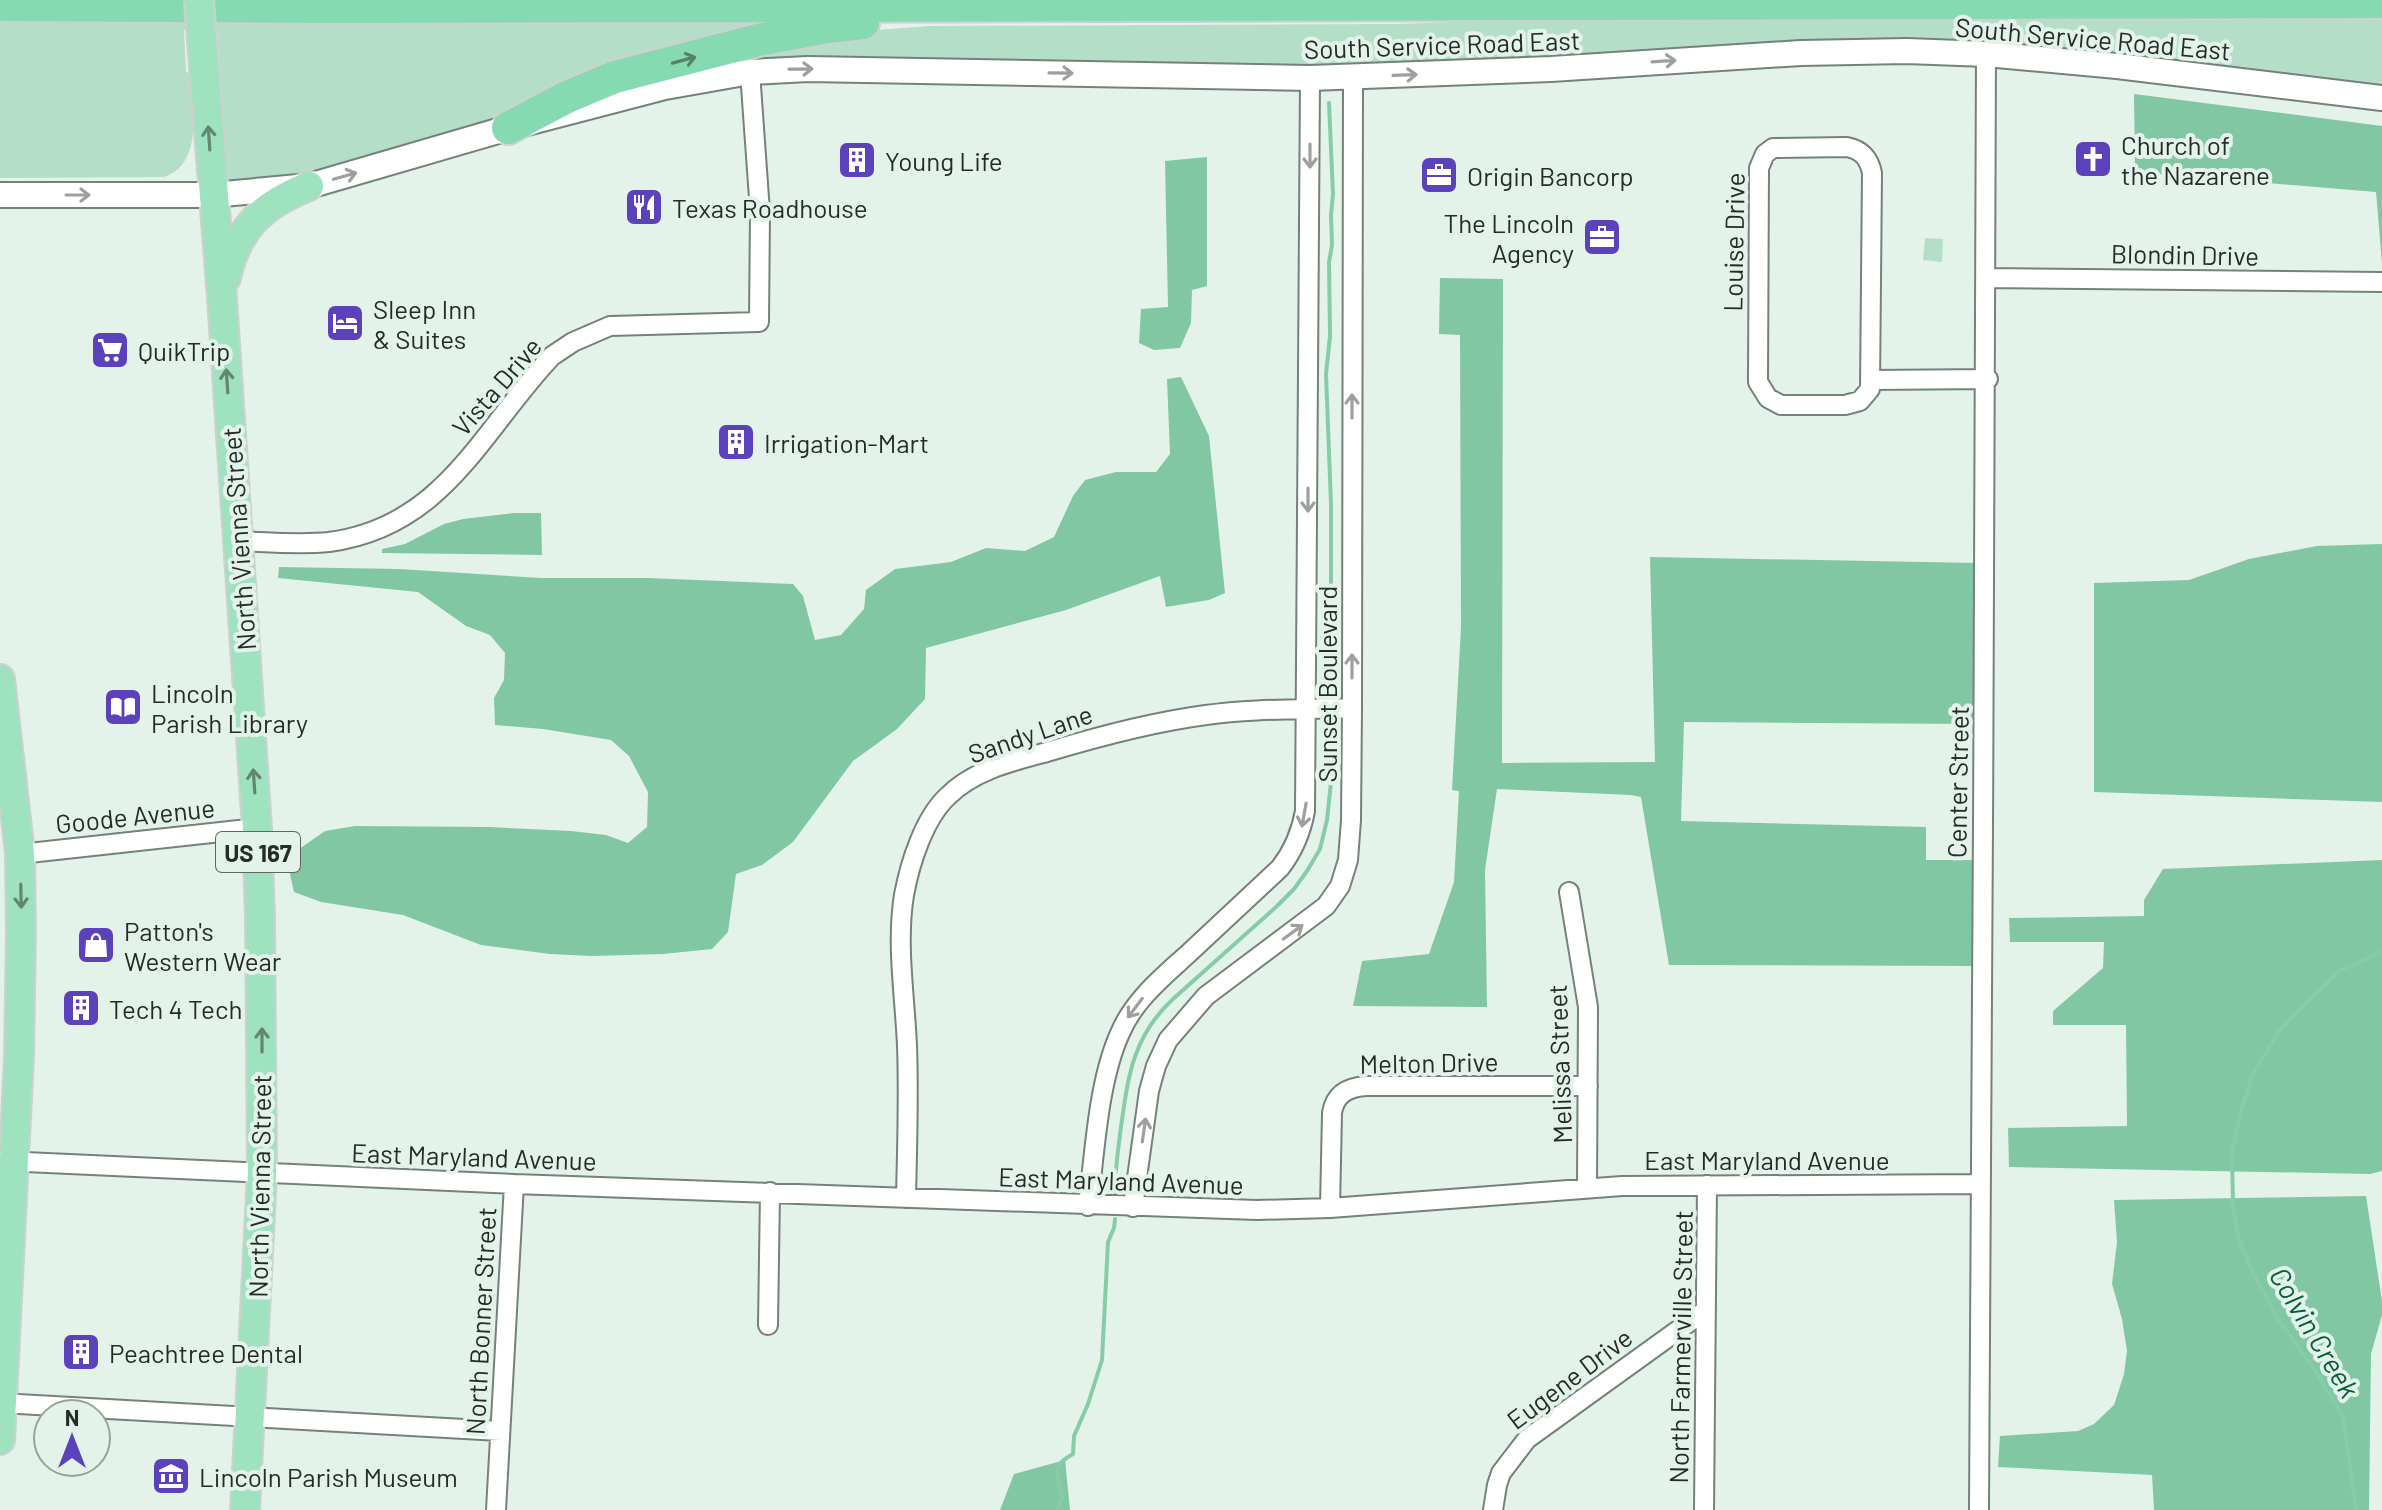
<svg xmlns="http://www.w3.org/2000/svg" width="2382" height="1510" viewBox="0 0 2382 1510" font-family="Barlow,sans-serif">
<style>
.green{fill:#b5dec8}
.forest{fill:#82c7a4}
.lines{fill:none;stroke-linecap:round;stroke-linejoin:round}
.stream{stroke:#87cca9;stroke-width:4}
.minor-casing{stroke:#74827a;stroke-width:22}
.secondary-casing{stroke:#74827a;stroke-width:28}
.trunk-casing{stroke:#cfd0d0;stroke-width:32}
.motorway-casing{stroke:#cfd0d0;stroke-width:36}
.minor{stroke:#fff;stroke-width:18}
.secondary{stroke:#fff;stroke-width:24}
.trunk{stroke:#9ee2c0;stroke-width:28}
.motorway{stroke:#86dab1;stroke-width:32}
.trunk-bridge-casing{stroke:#cfd0d0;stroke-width:32;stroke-linecap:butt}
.trunk-bridge{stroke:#9ee2c0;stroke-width:28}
.oneway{stroke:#56826c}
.oneway2{stroke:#9da09e}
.oneway3{stroke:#628674}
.labels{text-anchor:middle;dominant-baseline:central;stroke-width:8;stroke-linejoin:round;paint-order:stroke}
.shield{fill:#e3f3ea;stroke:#5e6762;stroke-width:2}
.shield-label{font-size:24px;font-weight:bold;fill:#252b28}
.street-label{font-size:26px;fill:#252b28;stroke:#e3f3ea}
.poi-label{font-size:26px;fill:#252b28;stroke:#e3f3ea;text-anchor:start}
.water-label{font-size:28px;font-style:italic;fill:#025f3f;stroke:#e3f3ea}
</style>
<rect width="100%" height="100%" fill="#e3f3ea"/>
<!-- green -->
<path class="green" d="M2382,11V87L2116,55L1997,44L1604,54L1404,65L718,67L704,62L864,31L929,26L1399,24L1623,15Z
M799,18L621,69L468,128L358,164L277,178L228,182L226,178L217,71L220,70L217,29L184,30L186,72L189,73C193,106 204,164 164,177L0,178V22Z
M1925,238L1943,239L1942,262L1923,260Z"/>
<!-- forest -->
<path class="forest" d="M2134,94L2382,126V263L2376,192L2135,172Z
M1207,157V286L1192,290L1191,323L1180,348L1154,350L1139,343L1141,309L1168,307L1165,161Z
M1440,278L1503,279L1502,763L1655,762L1650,557L1977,563L1975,724L1684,722L1681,821L1926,827V860H1973L1972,966L1669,965L1641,797L1631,795L1497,789L1485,870L1487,1007L1353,1006L1362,961L1429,954L1454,882L1459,791L1452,790L1461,627L1460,335L1439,334Z
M1181,377L1209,436L1225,593L1209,600L1166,607L1160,576L1066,610L926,648L925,699L897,729L853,761L793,842L762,865L736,874L728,932L712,949L663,954L592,956L550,954L481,945L403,915L321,902L294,892L290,874L292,854L325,831L355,826L490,827L571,831L606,835L628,843L647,827L648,792L629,756L611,740L543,729L495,725L494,698L504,680L505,653L490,635L466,626L418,592L278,578L279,567L399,569L541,578H648L793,584L803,596L815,640L841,635L864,609L866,590L895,569L951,562L986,548L1025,551L1054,537L1073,496L1085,480L1116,472H1156L1170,454L1167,379Z
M514,513H541L542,555L382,553V549L405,544L444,524L463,519Z
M2382,544V802L2094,792V583L2189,580L2249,559L2317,546Z
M2382,860V1171L2370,1174L2009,1167L2008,1128L2127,1126L2126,1025H2053V1011L2103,968L2104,942H2010L2009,918L2144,916V900L2163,869Z
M2366,1196L2382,1301V1315L2371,1354L2369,1510H2154L2152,1475L1998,1467L2000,1436L2078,1431L2094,1424L2114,1405L2124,1374L2127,1351L2122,1319L2112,1284L2117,1242L2114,1200Z
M1065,1460L1070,1510H1000L1014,1474Z"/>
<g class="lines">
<!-- stream -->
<path class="stream" d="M1329,103L1333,194L1331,215L1332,245L1329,262L1330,336L1326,374L1331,504V693
M1114,1195C1115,1172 1118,1150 1121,1127C1128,1076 1133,1036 1173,999L1276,907L1294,889L1307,871L1320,849L1327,820L1331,782V723
M1057,1510L1062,1499C1060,1476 1047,1468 1073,1454L1074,1436L1088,1404L1102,1360L1108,1242L1114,1228L1115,1219
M2356,1510L2343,1417L2316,1372L2276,1316L2250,1267L2238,1236L2233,1206L2232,1153L2239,1118L2252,1076L2277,1034L2290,1019L2339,971L2382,952"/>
<defs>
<path id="minor" d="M1847,147C1862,150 1869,158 1872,173L1870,389L1860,401L1845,405H1781L1768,398L1758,382L1759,168L1765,154L1773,148Z
M1987,278L2382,282
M1871,380L1988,379
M238,541C267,542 299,545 329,542C444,527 481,431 552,356L573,342L610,326L759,322L760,212L750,72
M20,854L257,828
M1569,892L1588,1007L1587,1188
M3,1161L514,1184L1257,1210L1330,1208L1622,1186L1979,1184
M906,1198C907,1148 909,1097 907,1046C905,997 896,944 904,895C910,863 924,818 948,796C974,770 1013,761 1047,752C1100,736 1152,722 1206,715C1255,708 1304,710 1352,708
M1088,1206C1095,1151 1098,1080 1121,1031C1135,999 1164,976 1189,953C1220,924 1250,896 1280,868C1294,850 1301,833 1305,811L1310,78
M1133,1207L1149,1091L1156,1066L1168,1040L1206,996L1326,906L1340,886L1348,860L1351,820L1352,708L1353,77
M1330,1208L1332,1113C1335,1094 1348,1087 1367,1086H1588
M768,1325L770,1192
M0,1403L500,1431
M496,1510L514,1184
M1493,1510L1497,1485L1501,1473L1527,1439L1706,1310
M1704,1510L1707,1185
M1979,1510C1979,1025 1988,539 1986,54"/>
<path id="secondary" d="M0,195H213L309,186L508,128L665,87L750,72L808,69L1310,78L1551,69L1801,53L1907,51L1986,54L2117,66L2382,98"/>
<path id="trunk" d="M205,81L222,298L257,828L260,918L262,1173L245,1510
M226,278C237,228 262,205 309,186
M0,679L20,854L21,933L19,1058L0,1440"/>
<path id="motorway" d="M0,5L336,7L2382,2
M508,128L567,97L615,77L758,40L828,27L863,23"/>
</defs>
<!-- minor casing -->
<use href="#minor" class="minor-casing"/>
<!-- secondary casing -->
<use href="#secondary" class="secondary-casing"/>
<!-- trunk casing -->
<use href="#trunk" class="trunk-casing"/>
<!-- motorway casing -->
<use href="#motorway" class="motorway-casing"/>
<!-- minor -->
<use href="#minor" class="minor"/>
<!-- secondary -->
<use href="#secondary" class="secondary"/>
<!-- trunk -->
<use href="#trunk" class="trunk"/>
<!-- motorway -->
<use href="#motorway" class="motorway"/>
<defs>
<path id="trunk-bridge" d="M199,0L205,81"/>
</defs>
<!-- trunk-bridge casing -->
<use href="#trunk-bridge" class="trunk-bridge-casing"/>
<!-- trunk-bridge -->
<use href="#trunk-bridge" class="trunk-bridge"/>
</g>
<!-- one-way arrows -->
<defs><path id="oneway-shaft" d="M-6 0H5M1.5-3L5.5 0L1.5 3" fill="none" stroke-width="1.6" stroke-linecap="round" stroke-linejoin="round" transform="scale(2)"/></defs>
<use class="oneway" href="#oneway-shaft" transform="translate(684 60) rotate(-15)"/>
<g class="oneway2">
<use href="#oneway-shaft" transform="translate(1664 61) rotate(-4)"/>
<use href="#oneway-shaft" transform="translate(801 69) rotate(-1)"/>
<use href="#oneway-shaft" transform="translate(1061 73) rotate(1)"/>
<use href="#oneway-shaft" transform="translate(1405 75) rotate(-2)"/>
<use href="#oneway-shaft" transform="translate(1310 156) rotate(90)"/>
<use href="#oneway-shaft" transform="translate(345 176) rotate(-16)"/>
<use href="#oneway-shaft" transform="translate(78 195)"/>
<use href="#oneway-shaft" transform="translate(1352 406) rotate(-90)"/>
<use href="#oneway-shaft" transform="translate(1308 500) rotate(90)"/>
<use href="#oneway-shaft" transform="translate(1352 666) rotate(-90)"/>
<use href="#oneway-shaft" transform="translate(1304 815) rotate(100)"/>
<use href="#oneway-shaft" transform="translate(1293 932) rotate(-36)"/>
<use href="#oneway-shaft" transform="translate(1135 1008) rotate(127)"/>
<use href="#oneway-shaft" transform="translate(1144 1130) rotate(-82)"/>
</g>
<g class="oneway3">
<use href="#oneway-shaft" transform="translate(209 138) rotate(-94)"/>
<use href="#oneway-shaft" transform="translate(227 381) rotate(-94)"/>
<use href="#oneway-shaft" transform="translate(254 781) rotate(-94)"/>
<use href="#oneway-shaft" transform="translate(21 896) rotate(89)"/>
<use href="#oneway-shaft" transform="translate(262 1040) rotate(-90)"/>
</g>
<!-- icons -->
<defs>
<symbol id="church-square" viewBox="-11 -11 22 22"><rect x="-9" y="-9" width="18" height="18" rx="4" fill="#5b42ba" stroke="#e3f3ea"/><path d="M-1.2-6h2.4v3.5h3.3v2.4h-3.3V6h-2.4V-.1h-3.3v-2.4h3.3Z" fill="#fff"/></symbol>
<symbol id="building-square" viewBox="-11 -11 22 22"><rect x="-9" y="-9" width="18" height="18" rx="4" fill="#5b42ba" stroke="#e3f3ea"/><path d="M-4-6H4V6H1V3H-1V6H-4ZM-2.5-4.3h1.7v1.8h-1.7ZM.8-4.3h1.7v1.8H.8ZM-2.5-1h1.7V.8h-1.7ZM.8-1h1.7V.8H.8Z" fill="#fff"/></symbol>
<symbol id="office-square" viewBox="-11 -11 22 22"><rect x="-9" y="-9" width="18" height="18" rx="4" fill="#5b42ba" stroke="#e3f3ea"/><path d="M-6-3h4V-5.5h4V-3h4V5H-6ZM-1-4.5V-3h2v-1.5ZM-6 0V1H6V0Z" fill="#fff"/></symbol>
<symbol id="restaurant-square" viewBox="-11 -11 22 22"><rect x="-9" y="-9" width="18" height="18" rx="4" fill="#5b42ba" stroke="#e3f3ea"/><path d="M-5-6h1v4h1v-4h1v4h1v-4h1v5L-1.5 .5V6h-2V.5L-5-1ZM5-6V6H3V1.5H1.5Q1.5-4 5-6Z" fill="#fff"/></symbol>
<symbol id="hotel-square" viewBox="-11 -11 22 22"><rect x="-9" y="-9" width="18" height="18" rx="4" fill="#5b42ba" stroke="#e3f3ea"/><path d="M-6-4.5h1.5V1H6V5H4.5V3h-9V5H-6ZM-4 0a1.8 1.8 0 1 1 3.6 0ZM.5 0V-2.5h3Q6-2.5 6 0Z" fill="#fff"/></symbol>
<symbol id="supermarket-square" viewBox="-11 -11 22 22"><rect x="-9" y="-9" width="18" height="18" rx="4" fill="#5b42ba" stroke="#e3f3ea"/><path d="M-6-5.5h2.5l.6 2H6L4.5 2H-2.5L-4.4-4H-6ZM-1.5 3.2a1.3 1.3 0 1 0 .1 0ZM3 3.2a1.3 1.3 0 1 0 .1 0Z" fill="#fff"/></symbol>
<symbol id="library-square" viewBox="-11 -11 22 22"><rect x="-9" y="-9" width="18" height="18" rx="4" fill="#5b42ba" stroke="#e3f3ea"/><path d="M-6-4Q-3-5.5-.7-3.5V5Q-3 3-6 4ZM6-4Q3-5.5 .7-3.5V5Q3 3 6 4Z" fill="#fff"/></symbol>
<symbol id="shop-square" viewBox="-11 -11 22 22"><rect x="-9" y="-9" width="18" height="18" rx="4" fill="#5b42ba" stroke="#e3f3ea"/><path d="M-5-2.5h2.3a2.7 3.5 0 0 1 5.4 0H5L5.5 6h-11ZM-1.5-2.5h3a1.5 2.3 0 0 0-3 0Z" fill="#fff"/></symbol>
<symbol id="museum-square" viewBox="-11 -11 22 22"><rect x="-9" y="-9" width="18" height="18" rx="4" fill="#5b42ba" stroke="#e3f3ea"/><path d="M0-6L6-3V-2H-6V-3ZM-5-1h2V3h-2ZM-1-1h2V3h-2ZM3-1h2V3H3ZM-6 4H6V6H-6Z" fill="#fff"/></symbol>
</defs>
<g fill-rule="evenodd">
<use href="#church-square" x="2071" y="137" width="44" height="44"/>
<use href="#building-square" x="835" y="138" width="44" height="44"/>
<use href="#office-square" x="1417" y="153" width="44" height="44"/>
<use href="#restaurant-square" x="622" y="185" width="44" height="44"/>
<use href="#office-square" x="1580" y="215" width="44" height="44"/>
<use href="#hotel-square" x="323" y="301" width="44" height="44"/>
<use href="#supermarket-square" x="88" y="328" width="44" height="44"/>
<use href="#building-square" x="714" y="420" width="44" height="44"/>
<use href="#library-square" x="101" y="685" width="44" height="44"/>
<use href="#shop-square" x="74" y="923" width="44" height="44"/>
<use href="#building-square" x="59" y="986" width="44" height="44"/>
<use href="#building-square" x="59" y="1330" width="44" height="44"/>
<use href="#museum-square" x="149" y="1454" width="44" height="44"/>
</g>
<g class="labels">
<!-- shield labels -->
<rect class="shield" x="216" y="832" width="84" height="40" rx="6"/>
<g class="shield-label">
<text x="258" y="852">US 167</text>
</g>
<!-- street labels -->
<g class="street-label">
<text transform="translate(2093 38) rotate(5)">South Service Road East</text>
<text transform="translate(1442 44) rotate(-2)">South Service Road East</text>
<text transform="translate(1733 242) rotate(-89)">Louise Drive</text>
<text transform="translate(2185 254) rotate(1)">Blondin Drive</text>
<text transform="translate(496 386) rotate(-49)">Vista Drive</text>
<text transform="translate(238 539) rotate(-94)">North Vienna Street</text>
<text transform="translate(1326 684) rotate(-90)">Sunset Boulevard</text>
<text transform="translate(1030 733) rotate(-19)">Sandy Lane</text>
<text transform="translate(1957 782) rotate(-89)">Center Street</text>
<text transform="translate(135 815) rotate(-6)">Goode Avenue</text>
<text transform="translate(1429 1062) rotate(-1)">Melton Drive</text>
<text transform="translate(1559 1064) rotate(-92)">Melissa Street</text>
<text transform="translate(474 1156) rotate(2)">East Maryland Avenue</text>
<text x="1767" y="1159">East Maryland Avenue</text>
<text transform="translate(1121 1180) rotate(2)">East Maryland Avenue</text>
<text transform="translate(259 1186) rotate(-89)">North Vienna Street</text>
<text transform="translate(480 1321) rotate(-87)">North Bonner Street</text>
<text transform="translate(1680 1347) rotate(-89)">North Farmerville Street</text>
<text transform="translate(1569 1378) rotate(-37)">Eugene Drive</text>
</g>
<!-- poi labels -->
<g class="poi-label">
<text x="2121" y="144">Church of<tspan x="2121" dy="30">the Nazarene</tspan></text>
<text x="885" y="160">Young Life</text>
<text x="1467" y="175">Origin Bancorp</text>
<text x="672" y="207">Texas Roadhouse</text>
<text x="1574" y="222" text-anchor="end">The Lincoln<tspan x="1574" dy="30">Agency</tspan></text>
<text x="373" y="308">Sleep Inn<tspan x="373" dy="30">&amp; Suites</tspan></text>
<text x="138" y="350">QuikTrip</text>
<text x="764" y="442">Irrigation-Mart</text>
<text x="151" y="692">Lincoln<tspan x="151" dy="30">Parish Library</tspan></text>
<text x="124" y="930">Patton's<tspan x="124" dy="30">Western Wear</tspan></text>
<text x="109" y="1008">Tech 4 Tech</text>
<text x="109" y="1352">Peachtree Dental</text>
<text x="199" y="1476">Lincoln Parish Museum</text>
</g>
<!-- water labels -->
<g class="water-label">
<text transform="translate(2315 1332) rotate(59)">Colvin Creek</text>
</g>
</g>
<!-- north arrow -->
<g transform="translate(72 1438)"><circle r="38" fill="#e3f3ea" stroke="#97a39c" stroke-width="2"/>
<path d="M0-6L14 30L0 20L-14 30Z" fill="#5b42ba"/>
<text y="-12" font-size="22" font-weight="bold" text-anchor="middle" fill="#252b28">N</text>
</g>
</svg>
